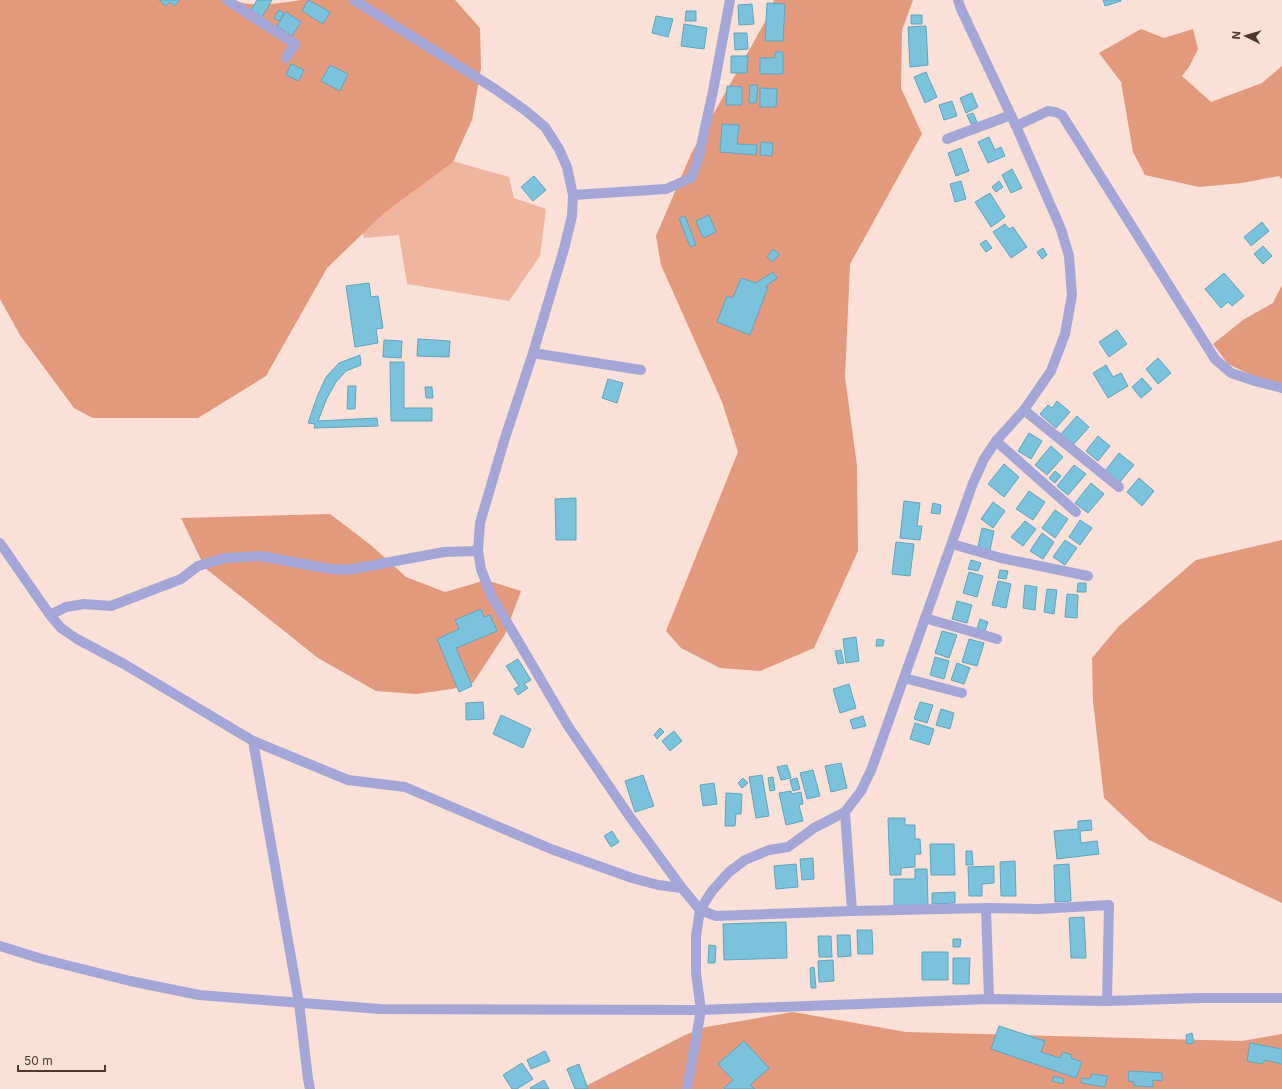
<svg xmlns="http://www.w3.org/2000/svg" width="1282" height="1089" viewBox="0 0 1282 1089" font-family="Inter,sans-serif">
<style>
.green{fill:#efb59e}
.forest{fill:#e2997c}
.building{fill:#7bc2dc;stroke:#5ea5bd}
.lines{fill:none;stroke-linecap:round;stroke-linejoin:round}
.minor{stroke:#a4a6d7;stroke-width:10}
.tertiary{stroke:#a4a6d7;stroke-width:10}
</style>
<rect width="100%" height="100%" fill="#fae0d6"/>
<!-- green -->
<path class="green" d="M435,156L509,177L514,198L546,209L540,256L509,301L407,284L399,235L364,238L358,219Z"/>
<!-- forest -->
<path class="forest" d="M0,0H233C251,8 281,3 301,0H455L480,28L481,68L472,120L453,162L384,213L327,268L266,376L198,418H93L74,408L20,335L0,299Z
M774,0H913L902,30L901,88L922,134L850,264L845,377L857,466L858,551L814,648L760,671L720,668L681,648L666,631L738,452L722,402L661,265L656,236L691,154L766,20Z
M1141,29L1164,38L1193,29L1198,49L1189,67L1182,76L1211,102L1262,83L1282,66V179L1279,176L1242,183L1199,187L1145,175L1133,152L1121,82L1099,53Z
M1282,285V384L1253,376L1228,364L1213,344L1243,320L1273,303Z
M330,514L372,546L406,577L445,592L486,580L521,591L505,634L473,683L452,689L416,694L376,691L318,658L205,568L181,518Z
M1282,540V903L1149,840L1104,798L1093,701L1092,658L1119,626L1196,560Z
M793,1012L906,1032L1242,1041L1282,1034V1089H580L685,1035L706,1027Z"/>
<!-- building -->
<path class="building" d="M159,0H180L174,6L170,2L166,6Z
M257,0H272L262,17L251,10Z
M308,0L330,12L323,24L302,11Z
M1103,0H1121V1L1105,6Z
M767,3L785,4L783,41H765Z
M752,4L754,24L739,25L738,5Z
M279,10L284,13L279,21L274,18Z
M686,11H696V21H685Z
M286,12L301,22L292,36L277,26Z
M911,15H922V24H911Z
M656,16L673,19L668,37L652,33Z
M684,24L707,28L704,49L681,46Z
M926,26L928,65L910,67L908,27Z
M734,33H747L748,49L735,50Z
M775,52H783V74H760V58H775Z
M731,56H748L747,73H731Z
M291,64L304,70L299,81L286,75Z
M330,65L348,74L340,91L321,81Z
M926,72L937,97L925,103L914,77Z
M750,85H758L756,103H749Z
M727,86L742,87V105H726Z
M760,88L777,89L776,107H760Z
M972,93L978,107L966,113L960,98Z
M952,101L957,116L944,120L939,105Z
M973,113L977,122L971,124L967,115Z
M722,124L739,125L737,144L757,145L756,155L720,152Z
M989,137L995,150L1001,147L1005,156L988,163L978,142Z
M761,142L773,143L772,156L760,155Z
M961,148L969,171L956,176L948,153Z
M1012,169L1022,188L1011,193L1002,175Z
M534,176L546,190L533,201L521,187Z
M961,181L966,199L955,202L950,184Z
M999,181L1003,187L996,192L992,187Z
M990,193L1005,217L991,227L975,202Z
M709,215L716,232L703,238L696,221Z
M685,216L696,245L690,247L679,218Z
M1262,222L1269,231L1251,246L1244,237Z
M1005,224L1009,229L1013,227L1027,247L1011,258L993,232Z
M986,240L992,248L986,252L980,244Z
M1263,246L1272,256L1263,264L1254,254Z
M1043,248L1047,255L1042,259L1037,252Z
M773,249L779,254L773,262L767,257Z
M773,272L777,278L765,287H768L750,335L717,322L727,296L733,298L741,278L756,283Z
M1224,273L1244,296L1232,306L1228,302L1221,308L1205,289Z
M369,283L371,297L378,296L383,328L376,329L378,343L355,347L346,286Z
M1117,330L1127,344L1109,357L1099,342Z
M418,339L450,341L449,357L417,356Z
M384,340L402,341L401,358L383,357Z
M360,355L361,365L346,371L336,382L327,398L318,421L377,418L378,426L314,428L315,424L308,423L317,397L326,377L339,363Z
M1158,358L1171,373L1158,384L1146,369Z
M390,362H404V408H432V421H391Z
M1106,365L1113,377L1121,373L1128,386L1108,398L1093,373Z
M1142,378L1152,389L1141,398L1132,387Z
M608,379L623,383L617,403L602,398Z
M348,386H356L355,409H347Z
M425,387H432L433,398H426Z
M1057,401L1070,412L1056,428L1040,414L1048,405L1052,408Z
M1077,416L1089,427L1073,445L1061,434Z
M1029,433L1042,441L1031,459L1018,451Z
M1098,436L1110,446L1098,461L1086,451Z
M1051,446L1063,457L1047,475L1035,465Z
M1119,453L1134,465L1119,483L1105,471Z
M1004,464L1019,477L1004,497L988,484Z
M1074,465L1086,474L1068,495L1057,486Z
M1055,471L1061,476L1055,483L1049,478Z
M1139,478L1154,491L1142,506L1127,492Z
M1091,483L1104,494L1088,513L1075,503Z
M1029,491L1045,502L1033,520L1016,509Z
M576,498V540H556L555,499Z
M904,501L920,503L917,526H922L920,540L900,538Z
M993,502L1005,511L993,528L981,519Z
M933,503L941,505L940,514L931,513Z
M1055,510L1068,519L1055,538L1042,528Z
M1080,520L1092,528L1080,545L1069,537Z
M1025,521L1036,529L1023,546L1011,537Z
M982,528L994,531L990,550L978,547Z
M1042,533L1054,542L1043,559L1030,551Z
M1065,540L1077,548L1065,565L1053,557Z
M896,542L914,544L910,576L892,574Z
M971,560L981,563L978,571L968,569Z
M1000,570L1008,571L1006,579L998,578Z
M969,572L983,576L977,597L963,593Z
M998,581L1011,584L1006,608L992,605Z
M1078,583H1086V592H1077Z
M1025,585L1037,587L1035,610L1023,608Z
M1047,589L1057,590L1054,614L1044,612Z
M1067,594L1078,595L1077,618L1065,617Z
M957,601L972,605L967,623L952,619Z
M481,609L484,617L490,615L497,631L456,648L472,686L459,692L437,639L459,629L455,620Z
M980,619L988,622L985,631L977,629Z
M942,631L957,635L949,658L935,653Z
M856,637L859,661L846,663L843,639Z
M877,639L884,640L883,646H876Z
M969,639L984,643L977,666L962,662Z
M841,650L844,663L838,664L835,651Z
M935,657L949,661L944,679L930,675Z
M518,659L531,680L524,684L528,688L518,695L514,689L519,686L506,666Z
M957,663L970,668L964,684L951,680Z
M849,684L856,708L840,713L833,689Z
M483,702L484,719L466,720V703Z
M920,702L933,705L927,723L914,719Z
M941,709L954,713L950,729L936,725Z
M501,715L531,729L523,748L493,734Z
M863,716L866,726L853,729L850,720Z
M915,723L934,729L929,745L910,739Z
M660,728L664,732L657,739L654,735Z
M674,731L682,741L670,751L662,741Z
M841,763L847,788L831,792L825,766Z
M787,765L791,778L781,780L777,767Z
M813,770L820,796L807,799L800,773Z
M643,775L654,806L635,812L625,781Z
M762,775L769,816L756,818L749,777Z
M773,777L775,790L770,791L768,778Z
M743,778L748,783L742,788L738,783Z
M797,778L800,789L793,791L790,780Z
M714,783L717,804L703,806L700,785Z
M791,791L792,794L801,792L803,804L799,805L803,821L786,825L779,793Z
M726,793L742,794L741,814H736L735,826H725Z
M888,818H905V825H915V839H920L921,854H915V867L901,868V875H890Z
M1091,820L1092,830L1080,831L1081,843L1097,841L1099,854L1057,859L1054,831L1078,829V821Z
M612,831L619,842L611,847L604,836Z
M930,844H954L955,875H931Z
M966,851H972L973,865H966Z
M813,858L814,879L802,880L800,859Z
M1015,861L1016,896H1001L1000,862Z
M796,864L798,887L776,889L774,866Z
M1069,864L1071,901L1055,902L1054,865Z
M994,866V883L982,884V896H969L968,867Z
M915,869H927L928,905L894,906V879H915Z
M955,892V903L932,904V893Z
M1084,917L1086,958H1071L1069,918Z
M786,922L787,958L724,960L723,924Z
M857,930H872L873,954H858Z
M837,935H850L851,956L838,957Z
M818,936H831L832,957H819Z
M953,939H961L960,947H953Z
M709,945L716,946L715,963H708Z
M922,952H948V980H922Z
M953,958H970L969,984H953Z
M833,960L834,981L819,982L818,961Z
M814,967L816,988H811L810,968Z
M999,1026L1045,1041L1041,1052L1060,1058L1063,1052L1072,1055L1071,1058L1082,1062L1076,1078L991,1049Z
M1192,1033L1194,1043L1187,1044L1186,1035Z
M744,1041L769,1068L750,1085L755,1089H725L724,1088L733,1080L718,1064Z
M1250,1043L1282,1049V1064L1265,1060L1262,1064L1247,1061Z
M545,1051L550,1061L531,1069L527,1060Z
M522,1063L533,1079L517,1089H512L503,1075Z
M579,1064L588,1089H575L567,1069Z
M1129,1071L1162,1073V1081L1153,1080V1087L1134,1086V1082L1128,1081Z
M1092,1074L1107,1076L1105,1087L1081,1083L1082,1078L1090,1079Z
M1054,1076L1064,1079L1063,1084L1052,1081Z
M544,1080L549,1089H531L530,1088Z"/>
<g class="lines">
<!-- minor -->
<path class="minor" d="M227,0L295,44L286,58
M1016,126L1048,111L1055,112L1062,115L1215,359L1231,373L1255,381L1282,388
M947,139L1011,115
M573,195L666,189L691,178L698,160L713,91L730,0
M533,353L641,370
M1024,410L1119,487
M996,441L1076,512
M0,543L50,615L61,628L77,639L124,664L253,741L348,780L405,787L551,849L632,878L658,885L682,888
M952,544L1001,558L1088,576
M50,615L66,607L84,604L111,606L181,579L198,566L225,558L261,556L324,568L347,570L444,552L478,551
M925,618L997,639
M904,678L962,693
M253,741L299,1003L308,1079L310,1089
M845,812L852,911
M986,908L989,999
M700,910L716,916L852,911L986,908L1038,909L1109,905L1107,1001"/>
<!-- tertiary -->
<path class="tertiary" d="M354,0L495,89L526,111L545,127L559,149L567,167L573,195L572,216L564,249L533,353L504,441L480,523L478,551L481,569L491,595L568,726L630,817L682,888L700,910
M0,946L42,959L130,981L199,995L380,1009L701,1010L989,999L1107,1001L1200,998H1282
M687,1089L701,1010L696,973V936L700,910L712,891L729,872L745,860L769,850L788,847L814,828L845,812L861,791L872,768L973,483L984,459L996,441L1024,410L1051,371L1065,334L1072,295L1069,256L1061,229L1016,126L961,9L958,0"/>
</g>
<!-- north arrow -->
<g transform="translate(1246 36) rotate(275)" stroke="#fae0d6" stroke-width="3" paint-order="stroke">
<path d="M0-3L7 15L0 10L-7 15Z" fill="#4f362c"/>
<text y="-6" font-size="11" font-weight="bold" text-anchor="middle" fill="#4f362c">N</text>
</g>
<!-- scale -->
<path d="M18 1065v6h87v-6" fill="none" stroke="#4f362c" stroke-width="2"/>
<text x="24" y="1065" font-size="12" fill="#4f362c" stroke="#fae0d6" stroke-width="3" paint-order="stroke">50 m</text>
</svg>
